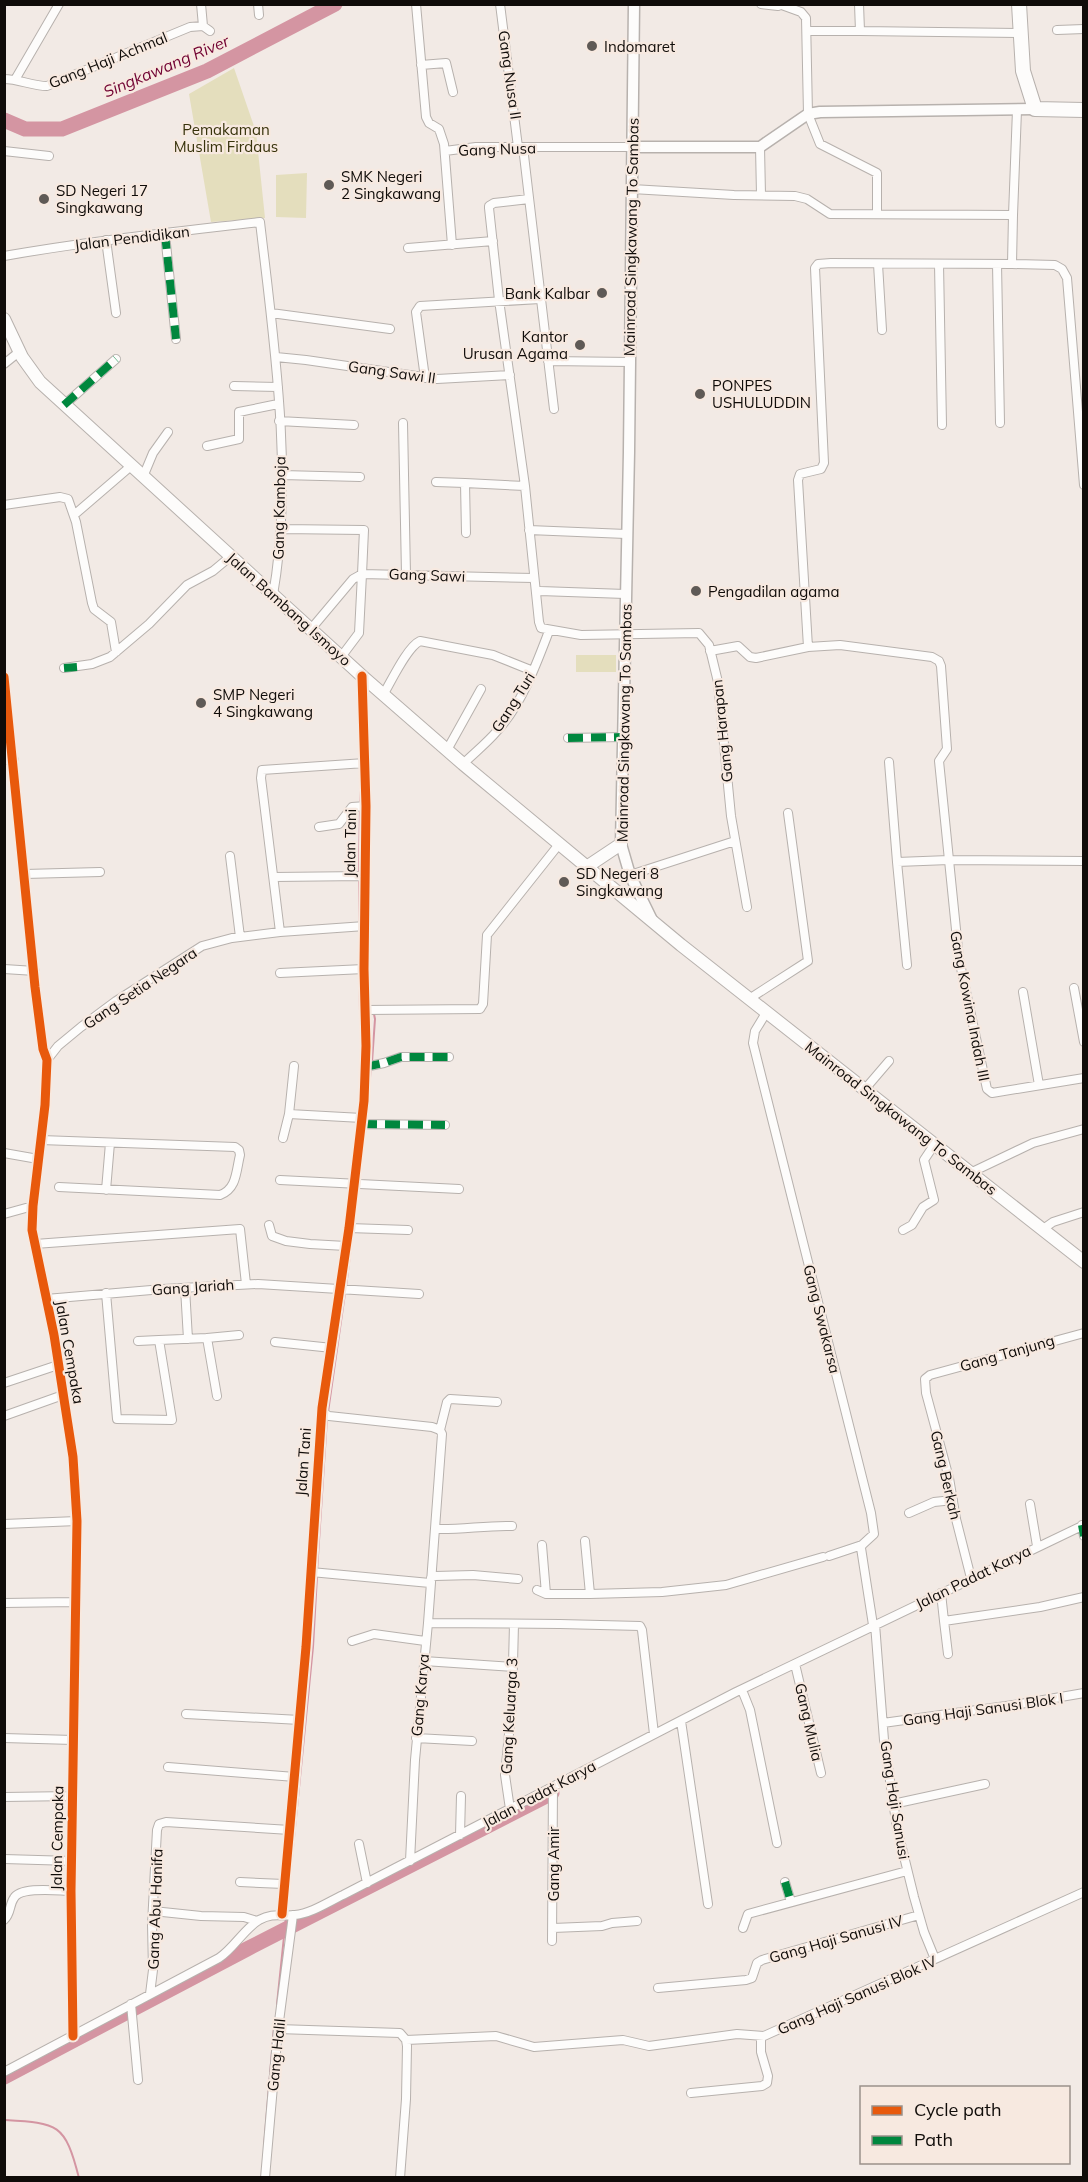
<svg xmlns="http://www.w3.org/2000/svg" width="1088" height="2182" viewBox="0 0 1088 2182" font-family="Mulish,sans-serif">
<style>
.green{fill:#e4debd}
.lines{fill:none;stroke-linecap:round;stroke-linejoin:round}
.stream{stroke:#d495a2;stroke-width:2}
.river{stroke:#d495a2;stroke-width:15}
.minor-casing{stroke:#b7b1ad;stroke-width:10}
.tertiary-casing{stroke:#b7b1ad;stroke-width:13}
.primary-casing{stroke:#b7b1ad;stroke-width:14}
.trunk-casing{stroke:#b7b1ad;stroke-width:16}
.minor{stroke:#fdfcfb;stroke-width:8}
.tertiary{stroke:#fdfcfb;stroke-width:10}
.primary{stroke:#fdfcfb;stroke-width:12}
.trunk{stroke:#fdfcfb;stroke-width:14}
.quiet{stroke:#00873e;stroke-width:8;stroke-dasharray:15 8;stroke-linecap:butt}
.cycleway-casing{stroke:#f7e9e0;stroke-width:13}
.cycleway{stroke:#e8590c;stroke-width:9}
.poi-dot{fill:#5f5a56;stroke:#f7e9e0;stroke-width:2}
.labels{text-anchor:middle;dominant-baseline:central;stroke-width:4.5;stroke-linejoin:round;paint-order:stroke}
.poi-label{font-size:15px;fill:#100c09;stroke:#f7e9e0;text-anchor:start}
.street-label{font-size:15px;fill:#100c09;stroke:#f7e9e0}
.park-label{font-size:15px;fill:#37330c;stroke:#f7e9e0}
.water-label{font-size:16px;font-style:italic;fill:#710232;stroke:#f7e9e0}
</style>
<rect width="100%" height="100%" fill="#f2eae5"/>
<!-- green -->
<path class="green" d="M234,68L256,132L265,218L211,222L189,94Z
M307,173L306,218L276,217V175Z
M576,655H616V672H576Z"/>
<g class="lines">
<!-- stream -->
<path class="stream" d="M360,792V804
M359,873L360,809
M359,878V924
M359,929L360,942
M359,966L360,950
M359,971L360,1011H363
M372,1062L375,1019L374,1014
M366,1121L371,1067
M361,1159L366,1127
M356,1207L358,1186
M346,1287L353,1231
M328,1412L345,1293
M317,1571L327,1418
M287,1908L313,1647L317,1576
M277,2004L286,1917
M4,2120C58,2123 65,2123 79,2178
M264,2147L274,2027"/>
<!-- river -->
<path class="river" d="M4,120L25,129H62L207,71L335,4
M4,2077L247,1949L552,1793"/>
<defs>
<path id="minor" d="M201,4L203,26
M258,4L259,15
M416,4L426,117L429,123L439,129L444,144L452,245
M500,4L518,147
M761,4L778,6
M779,4L801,12L806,18L808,114L820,144L877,173V214
M1057,30L1084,29
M808,31H860L859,4
M860,31L1020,33
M421,65L446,63L453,92
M16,78L59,4
M4,79C19,79 32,86 47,86L190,27L203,26L210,31
M523,147L554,409
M760,147L761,195
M4,151L49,156
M445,151L476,147H632
M632,189L734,195L795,196L807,199L830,214L1013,215L1017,110
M529,199L494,203L489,206V208L499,300L525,486L539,622L541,628L581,635L699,633L709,645L718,682L731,816L747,907
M165,234L176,339
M106,240L116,313
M408,248L493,241
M4,256C89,241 175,232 260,222C274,342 294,476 273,595
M878,264L882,330
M939,264L942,425
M997,264L1000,423
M1012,264L1055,265L1062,269L1067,278L1084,485
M271,313L390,329
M276,357L306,360L437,379L510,375
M548,361L630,362
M4,364L19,352
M425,378L416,312L420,306L540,299
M234,386L278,387
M64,405L116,359
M279,421L354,425
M403,423L406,574
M207,446L239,439V412L278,404
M282,475L360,477
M143,477L153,453L168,432
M436,482L465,483
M4,505L60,497L68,499L76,522L92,603L94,609L111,622L116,652
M74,515L131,466
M281,529L364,530L362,574L353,579L311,629
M529,530L626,534
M466,533L465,483L525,486
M540,591L625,594
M808,647L798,480L800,474L821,469L824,463L815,268L818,264L831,263L1012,264L1013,215
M710,651L738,646L750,657L756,658L808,647L840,645L932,657L939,661L941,666L947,749L939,761L959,959L987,1089L992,1093L1084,1078
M341,657L359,633L362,574L534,578
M64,668L92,664L110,657L149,624L187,585L213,571L231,556
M4,677L35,987L43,1049L47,1060L45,1105L33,1206L32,1230L54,1335L73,1457L77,1521L71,1891L73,2036
M383,695C391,682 407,647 420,641L493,655L533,671
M568,738L623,737
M447,750L481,689
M4,760H14
M889,762L897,862
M463,764C474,753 487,743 497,731C522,704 536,665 549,631
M319,827L339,824L352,807L366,806
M230,856L240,937
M25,874L100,872
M630,875L735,841
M274,877L364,876
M280,932L261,778L262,770L365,763
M907,965L897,862L949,860L1084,861
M4,969L35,971
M280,973L364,969
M1074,988L1084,1042
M1023,992L1039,1085
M749,999L808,961L788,813
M365,1010L480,1009L483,1004L487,935L560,843
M766,1013L755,1031L753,1043L871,1513L874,1534L862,1545L861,1548L873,1625
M47,1060L58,1046L81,1027L116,1001L202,946L232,938L280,932L365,926
M365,1067L384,1063L401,1057H449
M865,1089L889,1061
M289,1114L294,1066
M362,1124L445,1125
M283,1138L289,1114L362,1118
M41,1140L235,1147L239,1150L240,1155C236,1171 237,1189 220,1195L59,1187
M4,1153L38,1159
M970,1173L1033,1143L1084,1129
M280,1180L459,1189
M106,1190L110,1143
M4,1214L33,1206
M269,1225L272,1236L286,1241L310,1244L346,1246
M349,1228L408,1230
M1043,1229L1053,1222L1084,1212
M903,1230L912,1225L923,1207L934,1200L924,1160L934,1145
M35,1244L240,1229L246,1284
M185,1288L188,1339
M106,1293L117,1419L172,1420L159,1340L138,1341
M46,1299L163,1289L258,1284L419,1294
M207,1338L239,1335
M159,1340L207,1338L217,1396
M275,1342L332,1348
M4,1383L58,1365
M322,1412L329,1416L432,1427L440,1430L442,1434L428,1623L415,1760L410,1861
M4,1416L63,1395
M440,1430L447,1402L450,1399L497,1402
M1030,1504L1037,1546
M909,1513L934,1502L953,1500
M4,1524L77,1521
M1082,1525L1084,1536
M435,1529C462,1530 486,1525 512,1526
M585,1541L590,1594
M542,1545L546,1594
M829,1556L862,1545
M311,1572L430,1583
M431,1578L435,1576L473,1575L518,1579
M971,1578L956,1519L949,1478L926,1393L925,1379L930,1375L1084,1333
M537,1590L546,1594H590L662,1592L726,1585L823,1557
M941,1593L944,1621L1040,1607L1084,1597
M4,1603L75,1602
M944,1621L948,1654
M428,1623L560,1624L640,1626L642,1630L654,1734
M875,1624L884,1740L897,1828L914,1897L924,1932L935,1959
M352,1641L374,1634L425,1641
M424,1661L513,1667
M795,1664L821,1773
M742,1690L750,1710L777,1843
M186,1714L300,1720
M681,1721L708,1904
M883,1723L1020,1704L1084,1693
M4,1738L73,1740
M416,1738L472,1741
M168,1767L295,1777
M4,1797L72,1796
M893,1804L985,1784
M510,1809L505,1775L512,1703L514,1624
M460,1835L461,1796
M359,1844L367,1883
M4,1859L72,1861
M240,1882L284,1884
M785,1882L791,1902
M153,1911L201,1916L244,1917L257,1921
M282,1914L306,1647L322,1408L349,1228L364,1101L366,1046L364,969L366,806L362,676
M4,1920C11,1914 9,1905 14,1898C21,1886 58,1891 71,1891
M553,1928L602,1926L612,1923L637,1921
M743,1928L748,1914L907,1871
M552,1941L553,1786
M658,1988L746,1980L752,1978L757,1963L762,1960L919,1915
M150,1994L153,1970L152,1924L157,1830L159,1824L166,1822L290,1830
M131,2004L138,2080
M278,2029L400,2033L406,2040L407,2046L406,2099L400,2178
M406,2040L496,2036L534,2047L623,2040L649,2046L737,2034L764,2036L1084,1892
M4,2072L219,1958C234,1948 244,1929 259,1920C274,1912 281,1917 295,1915C312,1913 328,1902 343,1895L736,1692L1084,1525
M691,2093L762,2086L767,2083L768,2076L761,2052V2036
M265,2178L278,2029L293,1915"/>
<path id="tertiary" d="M634,4L629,452L621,844L630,875L652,920
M632,147H760L808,114L820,112L1035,109"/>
<path id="primary" d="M4,319L22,357L40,382L362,676L463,764L681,945L1084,1262
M588,866L621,844"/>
<path id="trunk" d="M1019,4L1023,71L1035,109L1084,110"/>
</defs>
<!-- minor casing -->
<use href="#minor" class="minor-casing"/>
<!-- tertiary casing -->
<use href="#tertiary" class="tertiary-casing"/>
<!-- primary casing -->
<use href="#primary" class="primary-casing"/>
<!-- trunk casing -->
<use href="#trunk" class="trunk-casing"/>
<!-- minor -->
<use href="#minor" class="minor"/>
<!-- tertiary -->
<use href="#tertiary" class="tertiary"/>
<!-- primary -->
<use href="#primary" class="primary"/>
<!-- trunk -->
<use href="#trunk" class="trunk"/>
<!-- quiet -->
<path class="quiet" d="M165,234L176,339
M64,405L116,359
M64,668L77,667
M568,738L623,737
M365,1067L384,1063L401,1057H449
M362,1124L445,1125
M1082,1525L1084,1536
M785,1882L791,1902"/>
<defs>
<path id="cycleway" d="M4,677L35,987L43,1049L47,1060L45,1105L33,1206L32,1230L54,1335L73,1457L77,1521L71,1891L73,2036
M282,1914L306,1647L322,1408L349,1228L364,1101L366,1046L364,969L366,806L362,676"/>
</defs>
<!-- cycleway casing -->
<use href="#cycleway" class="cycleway-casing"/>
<!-- cycleway -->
<use href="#cycleway" class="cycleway"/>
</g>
<!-- markers -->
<g class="poi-dot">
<circle cx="592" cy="46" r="6"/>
<circle cx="329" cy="185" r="6"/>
<circle cx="44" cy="199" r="6"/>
<circle cx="602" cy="293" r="6"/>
<circle cx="580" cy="345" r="6"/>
<circle cx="700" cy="394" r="6"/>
<circle cx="696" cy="591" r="6"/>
<circle cx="201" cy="703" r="6"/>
<circle cx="564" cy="882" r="6"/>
</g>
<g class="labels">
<!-- poi labels -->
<g class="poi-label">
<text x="604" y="46">Indomaret</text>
<text x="341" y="176">SMK Negeri<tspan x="341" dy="17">2 Singkawang</tspan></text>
<text x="56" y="190">SD Negeri 17<tspan x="56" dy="17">Singkawang</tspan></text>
<text x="590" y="293" text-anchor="end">Bank Kalbar</text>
<text x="568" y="336" text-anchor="end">Kantor<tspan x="568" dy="17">Urusan Agama</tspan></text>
<text x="712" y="385">PONPES<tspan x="712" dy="17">USHULUDDIN</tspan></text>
<text x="708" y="591">Pengadilan agama</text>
<text x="213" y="694">SMP Negeri<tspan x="213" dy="17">4 Singkawang</tspan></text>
<text x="576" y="873">SD Negeri 8<tspan x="576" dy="17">Singkawang</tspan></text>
</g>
<!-- street labels -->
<g class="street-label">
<text transform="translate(108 60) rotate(-22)">Gang Haji Achmal</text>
<text transform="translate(510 75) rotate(82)">Gang Nusa II</text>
<text transform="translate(497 149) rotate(-2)">Gang Nusa</text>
<text transform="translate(631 237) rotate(-89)">Mainroad Singkawang To Sambas</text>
<text transform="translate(132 238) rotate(-7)">Jalan Pendidikan</text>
<text transform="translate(392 372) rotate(8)">Gang Sawi II</text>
<text transform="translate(279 508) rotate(-89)">Gang Kamboja</text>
<text transform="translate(427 575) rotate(2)">Gang Sawi</text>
<text transform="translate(289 609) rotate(42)">Jalan Bambang Ismoyo</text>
<text transform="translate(513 702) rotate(-58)">Gang Turi</text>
<text transform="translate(624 723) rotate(-89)">Mainroad Singkawang To Sambas</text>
<text transform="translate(722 731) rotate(-96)">Gang Harapan</text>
<text transform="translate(350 843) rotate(-89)">Jalan Tani</text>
<text transform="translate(140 988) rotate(-34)">Gang Setia Negara</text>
<text transform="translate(970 1006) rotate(79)">Gang Kowina Indah III</text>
<text transform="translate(901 1118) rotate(38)">Mainroad Singkawang To Sambas</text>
<text transform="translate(193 1287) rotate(-4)">Gang Jariah</text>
<text transform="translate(822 1319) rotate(76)">Gang Swakarsa</text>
<text transform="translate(70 1352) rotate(80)">Jalan Cempaka</text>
<text transform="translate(1007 1353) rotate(-16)">Gang Tanjung</text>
<text transform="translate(303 1462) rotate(-86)">Jalan Tani</text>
<text transform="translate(946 1475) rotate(77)">Gang Berkah</text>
<text transform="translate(973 1577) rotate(-26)">Jalan Padat Karya</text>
<text transform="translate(420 1695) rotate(-85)">Gang Karya</text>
<text transform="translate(983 1709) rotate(-8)">Gang Haji Sanusi Blok I</text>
<text transform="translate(509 1716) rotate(-87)">Gang Keluarga 3</text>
<text transform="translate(809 1722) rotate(77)">Gang Mulia</text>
<text transform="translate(539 1794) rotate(-28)">Jalan Padat Karya</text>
<text transform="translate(895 1800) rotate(81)">Gang Haji Sanusi</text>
<text transform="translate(57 1838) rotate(-89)">Jalan Cempaka</text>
<text transform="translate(553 1864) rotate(-90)">Gang Amir</text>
<text transform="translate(155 1909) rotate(-88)">Gang Abu Hanifa</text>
<text transform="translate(836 1939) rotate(-16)">Gang Haji Sanusi IV</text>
<text transform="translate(857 1995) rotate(-24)">Gang Haji Sanusi Blok IV</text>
<text transform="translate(276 2055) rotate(-84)">Gang Halil</text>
</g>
<!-- park labels -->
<g class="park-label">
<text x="226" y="129">Pemakaman<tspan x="226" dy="17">Muslim Firdaus</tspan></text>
</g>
<!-- water labels -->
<g class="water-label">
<text transform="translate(166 66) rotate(-23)">Singkawang River</text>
</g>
</g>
<!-- border -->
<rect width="1088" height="2182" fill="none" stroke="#100c09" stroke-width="12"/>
<!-- legend -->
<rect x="860" y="2086" width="210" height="78" fill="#f7e9e0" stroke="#9b918a" stroke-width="1.5"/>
<rect x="872" y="2106" width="30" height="9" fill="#e8590c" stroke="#9b918a" stroke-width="1.5"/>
<text x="914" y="2116" font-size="18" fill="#100c09">Cycle path</text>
<rect x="872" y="2136" width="30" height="9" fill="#00873e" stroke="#9b918a" stroke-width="1.5"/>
<text x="914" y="2146" font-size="18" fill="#100c09">Path</text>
</svg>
